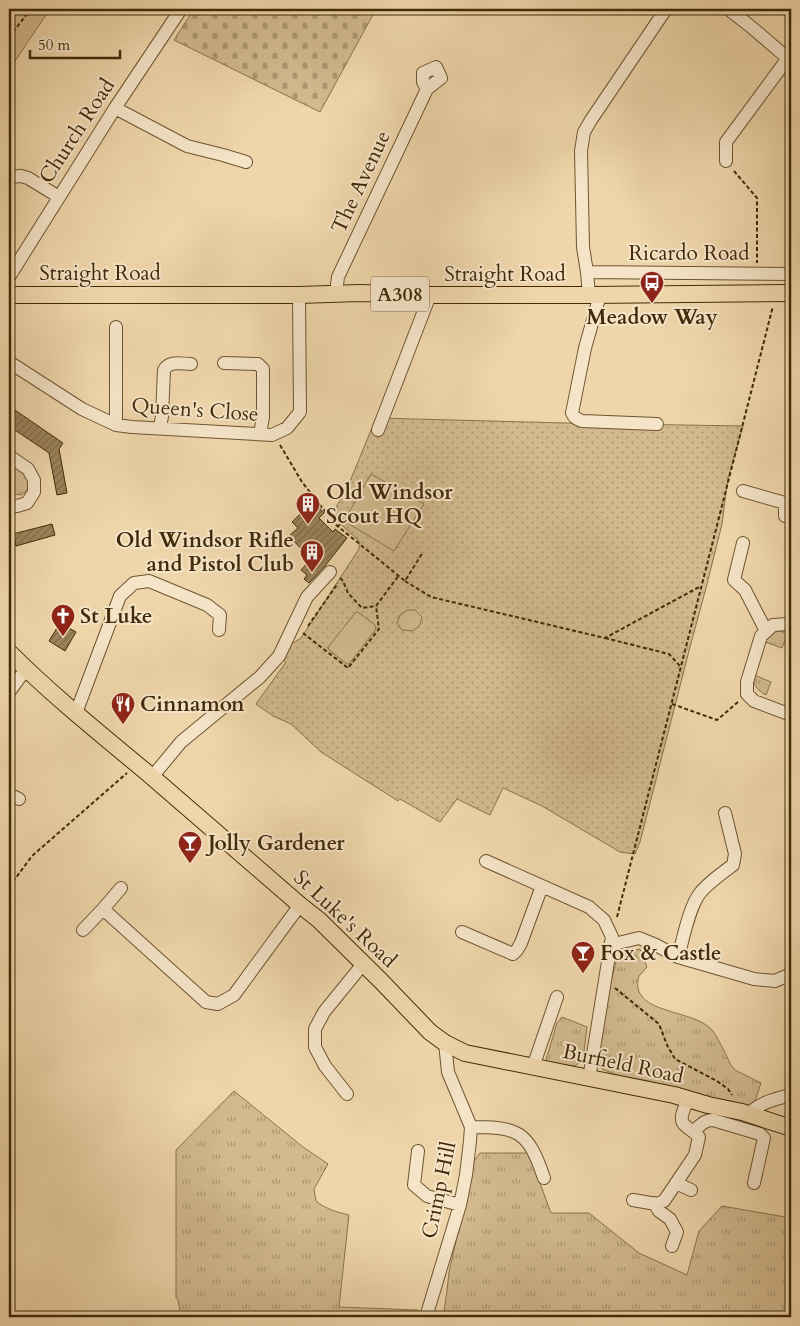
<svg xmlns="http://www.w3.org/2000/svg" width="800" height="1326" viewBox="0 0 800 1326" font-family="Cardo,serif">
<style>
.grass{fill:url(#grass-tufts);stroke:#8a724b}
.cemetery{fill:url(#cemetery-stones);stroke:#8a724b}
.park{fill:url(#park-dots);stroke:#8a724b}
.garden{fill:#d2b98e;stroke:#8a724b}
.building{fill:url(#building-hatch);stroke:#422a08}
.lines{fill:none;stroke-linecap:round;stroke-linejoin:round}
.minor-casing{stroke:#6d5530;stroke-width:14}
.major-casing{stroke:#422a08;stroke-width:18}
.path{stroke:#422a08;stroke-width:2;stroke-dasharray:4 2.5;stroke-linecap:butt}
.minor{stroke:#f5e4c8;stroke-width:12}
.major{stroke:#efd6aa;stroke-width:16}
.labels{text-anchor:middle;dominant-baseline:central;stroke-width:4;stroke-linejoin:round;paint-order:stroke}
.shield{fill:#f5e4c8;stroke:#786242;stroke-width:1}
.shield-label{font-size:20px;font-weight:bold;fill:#422a08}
.street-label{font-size:21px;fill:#422a08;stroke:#f5e4c8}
.poi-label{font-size:21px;font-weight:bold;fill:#422a08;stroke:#f5e4c8;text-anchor:start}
</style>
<defs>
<pattern id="grass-tufts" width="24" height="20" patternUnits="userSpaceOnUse" patternTransform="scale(1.25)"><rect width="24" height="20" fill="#d2b98e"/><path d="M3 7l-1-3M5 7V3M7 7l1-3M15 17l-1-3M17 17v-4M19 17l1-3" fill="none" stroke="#ac9772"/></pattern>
<pattern id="cemetery-stones" width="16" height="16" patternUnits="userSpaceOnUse" patternTransform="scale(1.25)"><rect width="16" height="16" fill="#d2b98e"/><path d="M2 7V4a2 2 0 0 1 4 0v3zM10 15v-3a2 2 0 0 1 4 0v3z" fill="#ac9772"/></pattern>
<pattern id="park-dots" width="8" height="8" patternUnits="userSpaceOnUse" patternTransform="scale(1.25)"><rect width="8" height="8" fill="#d2b98e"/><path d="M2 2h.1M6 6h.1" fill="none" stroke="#ac9772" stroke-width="1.8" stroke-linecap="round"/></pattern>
<pattern id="building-hatch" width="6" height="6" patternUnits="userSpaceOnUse" patternTransform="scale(1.25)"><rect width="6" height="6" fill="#9c835c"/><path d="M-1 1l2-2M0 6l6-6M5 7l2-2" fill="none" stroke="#816b4a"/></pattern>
</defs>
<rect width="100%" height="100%" fill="#efd6aa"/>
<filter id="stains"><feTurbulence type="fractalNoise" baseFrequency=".004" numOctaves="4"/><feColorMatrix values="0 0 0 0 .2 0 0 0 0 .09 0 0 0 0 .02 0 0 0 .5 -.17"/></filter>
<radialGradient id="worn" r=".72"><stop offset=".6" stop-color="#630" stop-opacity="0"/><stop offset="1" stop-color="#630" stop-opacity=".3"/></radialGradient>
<!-- grass -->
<path class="grass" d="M9,462L25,473L29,479V489L21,495L12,494L9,492Z
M771,631H779L788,633L782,648L762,641Z
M752,674L771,682L766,695C757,690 753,685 752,674Z
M640,949L647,967L639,976C637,983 637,990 641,995C651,1012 694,1013 710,1028C717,1034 726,1056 731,1065L735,1070L761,1083L755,1101L746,1109L680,1089L644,1080L619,1076L602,1069L599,1059L607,997L616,962L621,956L631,951Z
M562,1017L587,1027L583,1060L575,1066L545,1063L557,1023Z
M234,1091L303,1147L328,1164L314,1189L316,1201C326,1209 336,1212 349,1215L339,1307L418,1310V1317H181L178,1300L176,1298V1150Z
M480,1153H529L551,1213H589L639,1253L687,1275L699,1231L722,1206L791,1218V1317H443L447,1291L449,1272L474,1161Z"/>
<!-- cemetery -->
<path class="cemetery" d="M194,9H340L346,11L347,9H376L320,112L174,40Z"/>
<!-- park -->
<path class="park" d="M376,418L565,423L743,426L728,478L722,524L706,588L690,647L640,842L635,854L620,852L542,806L503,788L490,815L457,799L440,822L400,799L398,801L321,752L291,724L273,716L256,704L286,662L279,657L284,649L301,638L359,549V541L331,515L346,491Z"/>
<!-- garden -->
<path class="garden" d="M9,9H50L9,70Z
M371,474L424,504L394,551L344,521Z
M408,610H415L422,617L420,625L413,631L402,630L397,623L400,615Z
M356,612H358L375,625L376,629L349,664H347L329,650L328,647Z"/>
<!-- building -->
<path class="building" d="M9,406L63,443L59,449L67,493L57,495L49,453L9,426Z
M313,501L324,513L319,518L333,532L335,529L347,538L325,566L309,583L304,579L307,575L301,570L311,559L289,536L298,528L292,522Z
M52,524L55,535L16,546L13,534Z
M60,623L76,632L65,651L49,641Z"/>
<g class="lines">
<defs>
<path id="minor" d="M728,9L750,26L791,61
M115,108L187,146L223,155L246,162
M726,161V142L788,58
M9,177L21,176L28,178L59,197
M587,272L791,274
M9,277L115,108L181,9
M336,293L338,277L427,89L441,78L436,67L423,73V82L427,89
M589,295L587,272L583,247L581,151L584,132L591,120L666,9
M600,295L585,348L572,413C574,418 577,419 582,421L657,424
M9,362L82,409L116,425L132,427L272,435L287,428L300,412L299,295
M224,363L258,364L263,369V417L260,434
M116,425V327
M160,428L162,416L164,370C170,360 181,364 191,364
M378,430L430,295
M9,456L28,469L34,480V492L27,503L17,506L9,505
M743,491L785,503H791
M785,503V516
M743,543L734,580L745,590L766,631
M791,625L788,624L773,625L761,636L747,682V694L754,701L791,715
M9,692L26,669
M76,713L120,596L134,583L149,581L207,605L220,615L219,630
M152,777L181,742L260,677L279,656L307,597L330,572
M9,794L19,799
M486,861L589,907L604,920L612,937L589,1079
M103,909L206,1002L218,1004L234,995L300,905
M83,930L103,909L121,888
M462,932L513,954L517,950L521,943L542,886
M610,945L639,938L656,945L678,957L754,979L775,981L791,974
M678,957C683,940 689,907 700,893C709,882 722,873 733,865L735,854L725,813
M533,1067L557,997
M347,1094L325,1066L315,1047V1029L324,1012L363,964
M749,1114C761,1102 775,1099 791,1095
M471,1127C519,1127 528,1131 544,1178
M694,1131C701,1125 704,1120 713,1120L760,1134L764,1138L754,1183
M418,1151L414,1185L427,1196L460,1205
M676,1183L691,1190
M633,1200L656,1204L664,1201L695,1155L699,1137C694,1131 686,1128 683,1123C679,1117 686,1105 688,1099
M654,1203L659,1211L670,1219L677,1232L672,1246
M426,1317L460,1205L466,1175L470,1141L471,1127L448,1072L445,1043"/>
<path id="major" d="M9,295H299L360,293L430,295H589L791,293
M9,652C54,697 103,736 151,776C201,819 251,862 300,905L319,920L381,981L430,1032L445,1043L465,1053L674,1095L708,1105L742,1112L791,1128"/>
</defs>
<!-- minor casing -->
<use href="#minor" class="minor-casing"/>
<!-- major casing -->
<use href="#major" class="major-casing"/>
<!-- path -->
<path class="path" d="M9,37L31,9
M734,171L757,198V263
M280,445L302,482L335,524L405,581L423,552
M338,526L344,521
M340,578L343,581L348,593L362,608L376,606L399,575
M405,581L431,597L605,638L701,586
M308,626L338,583
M303,633L348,668L379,629L376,606
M605,638L669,654L680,666
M672,704L717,720L738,702
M9,887L32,856L127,773
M617,917L773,306
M615,988L659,1024L667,1045L675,1059L717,1081L728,1089L732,1095"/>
<!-- minor -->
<use href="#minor" class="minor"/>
<!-- major -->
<use href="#major" class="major"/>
</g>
<!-- icons -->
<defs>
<symbol id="bus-pin" viewBox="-11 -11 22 30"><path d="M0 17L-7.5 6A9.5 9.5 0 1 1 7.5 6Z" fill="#8f2418" stroke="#f5e4c8"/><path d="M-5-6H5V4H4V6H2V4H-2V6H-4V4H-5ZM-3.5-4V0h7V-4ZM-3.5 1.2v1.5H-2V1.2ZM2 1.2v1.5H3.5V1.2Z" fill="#fff"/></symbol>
<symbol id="building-pin" viewBox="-11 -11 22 30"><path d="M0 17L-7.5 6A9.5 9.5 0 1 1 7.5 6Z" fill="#8f2418" stroke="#f5e4c8"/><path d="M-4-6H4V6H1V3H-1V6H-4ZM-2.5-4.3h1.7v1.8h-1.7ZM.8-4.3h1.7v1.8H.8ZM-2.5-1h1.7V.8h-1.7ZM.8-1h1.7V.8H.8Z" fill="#fff"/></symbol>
<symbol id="church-pin" viewBox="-11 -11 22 30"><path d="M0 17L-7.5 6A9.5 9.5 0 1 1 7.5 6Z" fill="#8f2418" stroke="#f5e4c8"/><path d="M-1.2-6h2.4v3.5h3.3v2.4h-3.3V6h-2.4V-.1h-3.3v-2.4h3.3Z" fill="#fff"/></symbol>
<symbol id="restaurant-pin" viewBox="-11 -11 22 30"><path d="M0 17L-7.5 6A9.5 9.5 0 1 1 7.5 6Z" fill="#8f2418" stroke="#f5e4c8"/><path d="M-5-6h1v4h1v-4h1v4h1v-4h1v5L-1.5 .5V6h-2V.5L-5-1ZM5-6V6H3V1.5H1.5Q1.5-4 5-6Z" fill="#fff"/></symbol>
<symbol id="bar-pin" viewBox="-11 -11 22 30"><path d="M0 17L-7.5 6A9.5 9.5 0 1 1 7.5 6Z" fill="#8f2418" stroke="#f5e4c8"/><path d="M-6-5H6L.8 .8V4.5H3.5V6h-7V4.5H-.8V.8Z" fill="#fff"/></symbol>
</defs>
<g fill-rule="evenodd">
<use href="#bus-pin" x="638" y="269" width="28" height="38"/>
<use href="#building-pin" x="294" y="490" width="28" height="38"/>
<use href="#building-pin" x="298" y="538" width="28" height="38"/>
<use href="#church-pin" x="49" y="602" width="28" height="38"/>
<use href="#restaurant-pin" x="109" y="690" width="28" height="38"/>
<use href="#bar-pin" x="176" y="829" width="28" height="38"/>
<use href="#bar-pin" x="569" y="939" width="28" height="38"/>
</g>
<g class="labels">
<!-- shield labels -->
<rect class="shield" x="371" y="276.5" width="58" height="35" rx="4"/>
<g class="shield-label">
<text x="400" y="294">A308</text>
</g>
<!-- street labels -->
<g class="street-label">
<text transform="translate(77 131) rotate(-57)">Church Road</text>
<text transform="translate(361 182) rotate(-65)">The Avenue</text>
<text x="689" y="253">Ricardo Road</text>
<text x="100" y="273">Straight Road</text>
<text x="505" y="274">Straight Road</text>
<text transform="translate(195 410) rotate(4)">Queen's Close</text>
<text transform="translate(345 919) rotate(43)">St Luke's Road</text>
<text transform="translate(623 1064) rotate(12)">Burfield Road</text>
<text transform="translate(439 1190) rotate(-78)">Crimp Hill</text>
</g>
<!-- poi labels -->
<g class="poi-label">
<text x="652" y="317" text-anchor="middle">Meadow Way</text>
<text x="326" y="492">Old Windsor<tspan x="326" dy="24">Scout HQ</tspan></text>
<text x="294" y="540" text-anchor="end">Old Windsor Rifle<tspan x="294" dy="24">and Pistol Club</tspan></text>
<text x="80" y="616">St Luke</text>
<text x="140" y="704">Cinnamon</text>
<text x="208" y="843">Jolly Gardener</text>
<text x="600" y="953">Fox &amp; Castle</text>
</g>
</g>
<!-- margin -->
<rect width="800" height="1326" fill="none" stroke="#efd6aa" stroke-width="30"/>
<rect x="10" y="10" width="780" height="1306" fill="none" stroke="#422a08" stroke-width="2.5"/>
<rect x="15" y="15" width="770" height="1296" fill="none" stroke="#422a08"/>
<!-- scale -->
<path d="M30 50v8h90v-8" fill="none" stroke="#422a08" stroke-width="2.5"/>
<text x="38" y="50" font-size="15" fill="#422a08" stroke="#f5e4c8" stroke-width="4" paint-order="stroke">50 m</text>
<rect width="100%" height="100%" filter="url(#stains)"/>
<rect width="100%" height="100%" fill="url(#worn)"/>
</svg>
